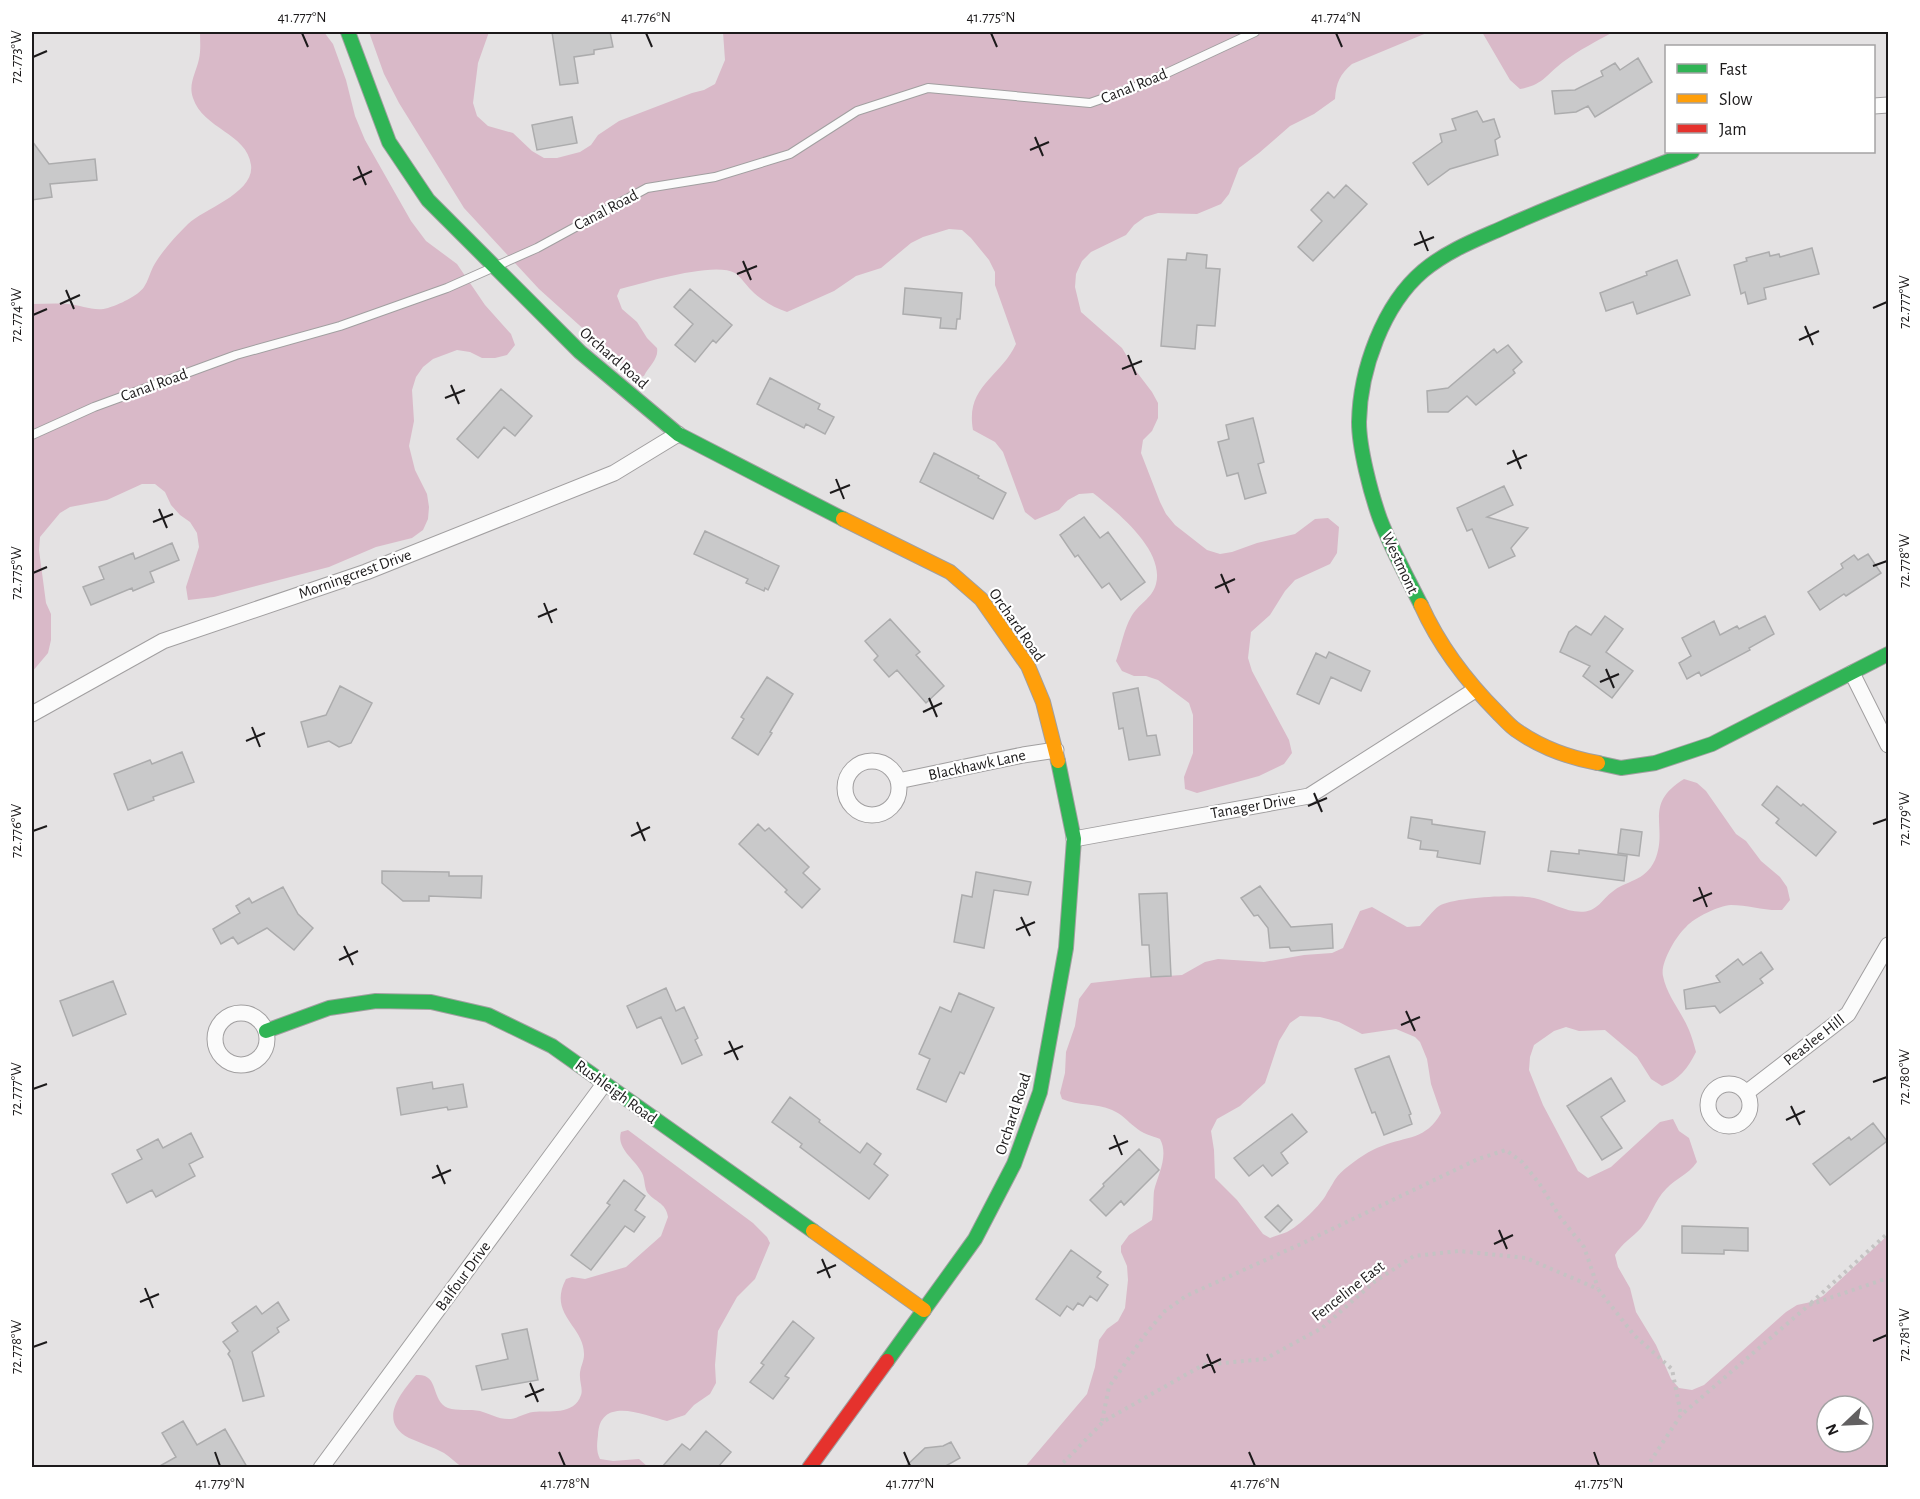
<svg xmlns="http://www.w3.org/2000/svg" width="1920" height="1499" viewBox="0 0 1920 1499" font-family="'Alegreya Sans',sans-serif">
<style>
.forest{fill:#d9b9c8;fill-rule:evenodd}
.building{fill:#c9c9ca;stroke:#acacad;stroke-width:1.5}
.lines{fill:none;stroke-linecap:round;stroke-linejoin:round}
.lane-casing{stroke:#a19fa0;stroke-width:10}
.street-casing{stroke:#a19fa0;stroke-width:17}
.fast-casing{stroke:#a19fa0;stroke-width:16}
.slow-casing{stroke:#a19fa0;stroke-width:16}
.jam-casing{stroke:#a19fa0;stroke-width:16}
.path{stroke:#c4c3c3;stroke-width:4;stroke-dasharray:3 4.5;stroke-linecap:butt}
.lane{stroke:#fbfbfb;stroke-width:8}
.street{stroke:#fbfbfb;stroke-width:15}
.fast{stroke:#30b455;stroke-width:14}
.slow{stroke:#ff9f0a;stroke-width:14}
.jam{stroke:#e5322d;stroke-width:14}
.ticks{fill:none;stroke:#1c1a1b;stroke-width:2}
.labels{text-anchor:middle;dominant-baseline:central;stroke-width:4.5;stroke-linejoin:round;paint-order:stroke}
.street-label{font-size:16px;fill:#1c1a1b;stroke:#fff}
.neatline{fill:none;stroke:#1c1a1b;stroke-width:2}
.ticks-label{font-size:15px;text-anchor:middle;fill:#1c1a1b}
</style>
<rect width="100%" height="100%" fill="#e4e2e3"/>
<!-- forest -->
<path class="forest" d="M200,32H324L333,44L346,80L355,116L365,140L411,221L426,241L457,264L485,305L511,334L515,345L507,355L495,358H482L470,352L457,350L433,359L423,367L416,377L412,390L414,421L409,446L415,470L427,494L429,507L428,519L423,530L412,538L376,547L329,567L214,597L188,600L186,587L199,547L197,533L190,522L180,515L171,505L165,492L155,484H142L107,500L70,507L60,513L40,537L39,550L46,603L51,614V640L48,653L32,672V304C44,304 56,303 68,304C82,305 94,312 108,308C118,305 138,296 144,287C148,281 150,273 153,267C161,252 176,236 188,224C204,209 255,193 251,165C247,133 203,129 193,98C188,84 196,73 199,59C201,50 200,40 200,32Z
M369,32H489L478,63L473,103L477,116L488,126L513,133L532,151L544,158H557L580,152L591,145L598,135L619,121L692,93L704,90L715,84L725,60L723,32H1429L1352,64C1340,74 1336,83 1335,99L1314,114L1290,126L1259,153L1239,168L1229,194L1221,204L1197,214L1158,213L1145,217L1134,225L1126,235L1091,252L1082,261L1076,274L1075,287L1081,312L1122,348L1136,371L1152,392L1158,403V418L1152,431L1143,440L1141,453L1160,502L1166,514L1175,525L1207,550L1220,554L1232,552L1257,543L1295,534L1315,519L1328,518L1339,527L1337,553L1330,564L1295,580L1285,591L1270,615L1251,632L1248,658L1252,671L1289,740L1292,753L1284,764L1259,776L1197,793L1185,789L1184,777L1193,753V715L1189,703L1158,680L1146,676H1134L1122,671L1116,661C1121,647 1124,629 1131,617C1138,604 1152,599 1156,584C1165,550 1116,511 1093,493L1079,494L1068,500L1059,510L1035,520L1025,512L1003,452L995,442L973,430C965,386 1001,377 1016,344L995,285V272L989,260L971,238L962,230L949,229L923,237L911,243L881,268L856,276L834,291L787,312C774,308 761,300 751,290C746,285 741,277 735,273C714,261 644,283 620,289L617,296L622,309L637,322L647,338L657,348C659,359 649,366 644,376L638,378L539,289L464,208L399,103L384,74Z
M1482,32H1613C1597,41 1579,50 1563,62C1546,75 1543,85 1520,89L1510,80Z
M1684,779L1697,783L1706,791L1736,834L1746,841L1761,861L1780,877L1787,887L1790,900L1782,910C1764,911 1748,905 1731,905C1718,906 1695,917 1686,927C1676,936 1660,963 1663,976C1667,996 1681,1011 1689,1030C1692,1037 1694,1045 1696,1052C1688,1068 1679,1080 1662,1086L1651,1079L1637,1057L1605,1030L1579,1031L1566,1027L1554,1031L1534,1045L1530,1057L1529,1070L1543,1105L1578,1171L1588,1178L1611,1167L1660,1122L1673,1119L1679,1131L1689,1138L1697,1162C1687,1176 1677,1177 1666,1189C1655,1200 1651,1216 1641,1228C1632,1238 1622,1243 1615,1255L1618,1267L1630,1288L1636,1312L1656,1345L1671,1379L1679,1388L1692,1390L1704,1385L1786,1312L1797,1305L1811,1302L1823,1296L1888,1235V1467L1024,1468L1087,1394L1095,1367L1099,1340L1107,1329L1118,1321L1125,1308L1128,1280L1127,1266L1121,1252V1246L1129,1235L1152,1220C1154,1209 1153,1200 1154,1191C1158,1174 1169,1156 1160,1139C1152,1136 1141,1133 1135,1127C1127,1121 1122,1114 1112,1110C1096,1103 1079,1106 1062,1099L1060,1093L1065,1073L1066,1052L1075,1026L1079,999L1091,983L1136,978L1182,975L1205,962L1218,959L1264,962L1304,955L1332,953L1343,948L1360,911L1372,907L1407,927L1420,926C1426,920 1432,911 1439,906C1454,897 1516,894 1534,898C1552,902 1573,917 1591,910C1600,906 1604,898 1612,892C1626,880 1645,882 1655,860C1669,826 1642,805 1684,779ZM1300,1016L1320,1017L1339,1022L1362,1034L1396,1029L1415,1037L1420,1042L1427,1059L1431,1084L1441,1113C1426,1140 1407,1136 1382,1146C1370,1150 1356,1160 1346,1168C1334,1178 1335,1181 1327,1193C1322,1204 1298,1227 1287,1232C1282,1234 1275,1236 1270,1238L1263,1234L1237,1200L1215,1178L1214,1150L1211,1131L1217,1119L1240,1106L1265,1083L1279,1041L1290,1023ZM1827,1406H1863V1442H1827Z
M628,1130L753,1223L767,1237L770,1243L755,1279L737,1297L718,1331L715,1365L716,1383L710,1394L694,1405L685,1415L667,1421C644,1415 600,1395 598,1435C597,1444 596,1451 600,1459L613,1461L639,1459L648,1467H462C456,1463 450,1457 444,1453C433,1447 420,1443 409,1438C377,1421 401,1393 416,1375C440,1373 430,1400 448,1408C457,1411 470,1409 480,1411C491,1414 499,1420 511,1419C518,1418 525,1413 533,1412C549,1410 574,1416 581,1395C583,1390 580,1383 580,1377C579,1369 584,1362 584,1355C585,1326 547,1315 566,1279L572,1277L585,1279L626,1267L661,1236L668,1217C666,1202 654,1202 647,1192C644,1186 645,1179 642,1173C635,1159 616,1149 621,1132Z"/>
<!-- building -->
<path class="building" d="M552,32H610L613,47L594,50V54L574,57L578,83L560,85Z
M1638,58L1652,82L1595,117L1588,106L1576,112L1555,114L1552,91L1575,90L1603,76L1601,71L1615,63L1620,70Z
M1477,111L1483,122L1494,119L1500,137L1495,140L1498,155L1450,169L1428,185L1413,163L1442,142L1440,134L1456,130L1452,119Z
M572,117L577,143L537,150L532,125Z
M32,141L49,164L95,159L97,180L50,184L52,197L32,200Z
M1346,185L1367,204L1313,261L1298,247L1322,221L1311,210L1328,192L1334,198Z
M1812,248L1819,274L1764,288L1766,299L1748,304L1745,292L1741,294L1734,265L1747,261L1746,258L1769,252L1770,256L1779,254L1780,257Z
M1187,253L1207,255L1206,268L1220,269L1215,326L1197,325L1195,349L1161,346L1168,259L1186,260Z
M1677,260L1690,295L1637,314L1633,302L1606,311L1600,293L1647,275L1646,272Z
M905,288L962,293L960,319H957L956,329L940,328L941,318L903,314Z
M690,289L732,325L716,343L713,340L695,362L675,345L693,324L674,307Z
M1508,345L1522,362L1513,370L1515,373L1476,405L1467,396L1448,412H1428L1427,391L1448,388L1494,349L1497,353Z
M770,378L820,404L818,409L834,417L825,434L806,424L804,428L757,404Z
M501,389L532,416L515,436L504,427L478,458L457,439Z
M1253,418L1264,462L1258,464L1266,493L1245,499L1238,473L1227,476L1218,442L1229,439L1226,425Z
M934,453L979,476L978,478L1006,493L993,519L920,482Z
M1504,486L1513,505L1487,517L1528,528L1511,548L1515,556L1489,568L1472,529L1467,531L1457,508Z
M1084,517L1100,538L1108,532L1145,582L1121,600L1109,583L1102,588L1078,555L1075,557L1060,535Z
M705,531L779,566L768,590L765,588L764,591L746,583L748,579L694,554Z
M172,543L179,560L150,572L154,582L133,591L132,588L91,605L83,587L104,579L99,567L133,553L135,559Z
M1868,554L1881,573L1846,596L1844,594L1820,610L1808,592L1843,568L1841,564L1854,555L1858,560Z
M1605,616L1623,629L1606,652L1633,671L1612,698L1583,676L1590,666L1560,652L1569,632L1576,626L1591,635Z
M1765,616L1774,634L1749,648L1750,650L1701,676L1699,672L1687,679L1679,663L1691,656L1682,638L1714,621L1720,635L1737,626L1739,629Z
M890,619L920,652L916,655L944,686L926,703L897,670L889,677L874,660L878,656L865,641Z
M1329,652L1370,671L1361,691L1331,677L1319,704L1297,694L1316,653L1326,658Z
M767,677L793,694L770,732L772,733L758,755L732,738L744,719L741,717Z
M340,686L372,703L351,743L339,747L329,741L308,747L301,722L326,715Z
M1138,688L1147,736L1156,735L1160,755L1129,760L1123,728L1119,729L1113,693Z
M182,752L194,782L153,797L154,800L128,810L114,774L150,760L152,764Z
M1777,786L1801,806L1803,804L1836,832L1816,856L1776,823L1779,819L1762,805Z
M1411,817L1432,820V824L1485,832L1480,864L1437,857L1438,851L1420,849L1421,841L1408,838Z
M758,824L765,831L769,828L809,867L803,873L820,889L802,908L785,892L787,890L739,844Z
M1621,829L1642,832L1639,856L1618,853Z
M1579,850L1627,856L1624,881L1548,871L1551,851L1579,854Z
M382,871L449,872V876H482L481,898L429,896V901H403L382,883Z
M976,872L1031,882L1028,895L994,890L984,948L954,942L962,895L972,897Z
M1260,886L1291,927L1332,924L1333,948L1291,951L1289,947L1270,948L1268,928L1258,915L1254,916L1241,898Z
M283,887L298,914L313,928L294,950L267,928L238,944L233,937L221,944L213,929L240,913L236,906L249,898L252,903Z
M1167,893L1171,976L1151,977L1149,945H1142L1139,894Z
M1761,952L1773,969L1760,979L1763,983L1720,1013L1715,1006L1686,1009L1684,990L1720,982L1716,976L1738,959L1743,965Z
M113,981L126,1014L73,1036L60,1001Z
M666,988L676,1011L684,1007L698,1038L695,1040L702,1055L682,1064L661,1017L637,1028L627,1006Z
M959,993L994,1008L964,1074L960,1072L946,1102L917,1089L930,1059L919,1054L940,1007L951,1012Z
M1389,1056L1411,1114L1409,1115L1412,1124L1384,1135L1375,1112L1372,1113L1355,1069Z
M1611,1078L1625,1101L1601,1117L1622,1148L1602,1160L1567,1106Z
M432,1082L433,1089L463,1084L467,1107L448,1110L447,1107L401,1115L397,1088Z
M790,1097L820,1120L819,1122L860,1153L867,1143L881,1154L874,1164L888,1175L869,1199L800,1147L802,1144L772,1122Z
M1292,1114L1307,1132L1281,1153L1288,1163L1272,1176L1263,1165L1249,1176L1234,1158Z
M1873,1123L1887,1141L1830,1185L1813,1164L1849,1137L1851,1140Z
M191,1133L203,1157L189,1164L195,1176L156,1197L152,1190L127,1203L112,1174L142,1159L137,1150L158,1139L163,1148Z
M1139,1149L1159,1170L1124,1205L1121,1201L1106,1216L1090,1200L1104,1186L1103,1184Z
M624,1180L645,1196L635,1210L645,1217L634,1232L625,1226L591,1270L571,1255L610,1205L607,1203Z
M1278,1205L1292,1220L1280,1232L1265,1217Z
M1682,1226L1748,1228V1251L1724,1250V1254L1682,1253Z
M1071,1250L1101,1272L1097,1277L1108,1285L1097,1301L1090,1296L1083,1306L1078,1303L1073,1310L1067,1306L1060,1316L1036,1299Z
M278,1302L289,1320L277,1328L279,1332L252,1352L264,1396L243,1401L232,1360L228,1354L230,1351L223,1342L238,1331L232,1323L256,1306L262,1314Z
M793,1321L814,1338L785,1376L789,1378L773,1399L750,1382L764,1365L761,1363Z
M527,1329L538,1380L482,1390L476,1366L508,1359L502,1334Z
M183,1421L197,1445L225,1429L247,1467H158L176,1457L162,1433Z
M706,1431L731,1452L718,1467H662L682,1444L690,1450Z
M951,1442L960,1458L944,1467H905L925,1448L943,1446Z"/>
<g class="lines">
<defs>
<path id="lane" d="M32,435L94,407L236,355L340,326L447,288L537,248L647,188L715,177L790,154L857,111L928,88L1090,103L1139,86L1255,32"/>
<path id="street" d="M1874,106L1888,105
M1852,673L1888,745
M32,714L163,641L366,572L614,473L678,434
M845 788a27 27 0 1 1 54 0a27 27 0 1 1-54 0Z
M898,781L1023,755L1056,750
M1074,839L1309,796L1475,690
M215 1039a26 26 0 1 1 52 0a26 26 0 1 1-52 0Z
M1708 1105a21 21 0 1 1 42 0a21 21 0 1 1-42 0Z
M1746,1093L1848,1014L1888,945
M321,1468L604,1084"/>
<path id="fast" d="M348,32L389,142L428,200L580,352L678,434L843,519
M1421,605C1407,577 1391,548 1380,519C1371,494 1359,448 1359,422C1360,370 1383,305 1423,271C1448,250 1478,239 1507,226C1568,199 1630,176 1692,152
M1598,763L1621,768L1655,763L1712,744L1888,654
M266,1031L329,1008L376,1001L431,1002L488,1015L552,1046L813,1231
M887,1361L975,1239L1014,1164L1040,1092L1066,948L1074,839L1058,761"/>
<path id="slow" d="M843,519L950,572L981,599L1028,666L1043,702L1058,761
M1421,605C1439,645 1468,683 1499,714C1505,720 1510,726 1516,730C1540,747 1570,758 1598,763
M813,1231L924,1310"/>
<path id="jam" d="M809,1468L887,1361"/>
</defs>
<!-- lane casing -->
<use href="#lane" class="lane-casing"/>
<!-- street casing -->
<use href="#street" class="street-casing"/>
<!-- fast casing -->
<use href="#fast" class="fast-casing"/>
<!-- slow casing -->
<use href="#slow" class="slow-casing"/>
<!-- jam casing -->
<use href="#jam" class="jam-casing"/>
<!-- path -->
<path class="path" d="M1811,1303L1888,1233
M1102,1421L1109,1387L1144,1336L1165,1311L1186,1296L1303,1243L1478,1159L1506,1150L1522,1162L1539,1183L1560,1217L1584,1247L1598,1288
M1058,1468L1104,1421L1203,1365L1265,1359L1322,1328L1374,1282L1414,1256L1459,1251L1526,1258L1598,1289L1634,1335L1672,1369L1681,1415
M1646,1468L1681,1415L1809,1305L1888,1278"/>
<!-- lane -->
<use href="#lane" class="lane"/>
<!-- street -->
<use href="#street" class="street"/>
<!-- fast -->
<use href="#fast" class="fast"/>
<!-- slow -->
<use href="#slow" class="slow"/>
<!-- jam -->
<use href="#jam" class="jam"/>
</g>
<!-- ticks -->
<path class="ticks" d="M302,33L308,47M646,33L652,47M991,33L997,47M1336,33L1342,47M33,57L47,51M1035,137L1043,156M1030,150L1049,142M358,166L366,185M353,180L372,171M1420,231L1428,251M1414,245L1434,237M743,261L751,280M737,274L757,266M66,290L74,309M60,304L80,295M1873,308L1887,302M33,315L47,309M1805,326L1813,345M1799,340L1819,331M1128,355L1136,375M1122,369L1142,361M451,385L459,404M445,398L465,390M1513,450L1521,469M1507,464L1527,455M836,479L844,499M830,493L850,485M159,509L167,528M153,522L173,514M1873,566L1887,561M33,573L47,567M1221,574L1229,593M1215,588L1235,579M544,603L552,623M538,617L557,609M1606,669L1614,688M1600,682L1619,674M929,698L937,717M923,712L942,703M252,727L260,747M246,741L265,733M1314,793L1322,812M1308,806L1327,798M637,822L645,841M1873,824L1887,819M33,831L47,826M631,836L650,827M1699,887L1707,907M1693,901L1712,893M1021,917L1030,936M1016,930L1035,922M344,946L353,965M339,960L358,951M1406,1011L1415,1031M1401,1025L1420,1017M729,1041L738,1060M724,1054L743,1046M1873,1082L1887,1077M33,1089L47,1084M1791,1106L1800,1125M1786,1120L1805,1111M1114,1135L1122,1155M1109,1149L1128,1141M437,1165L445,1184M432,1178L451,1170M1499,1230L1507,1249M1494,1244L1513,1235M822,1259L830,1278M817,1273L836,1265M145,1288L153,1308M140,1302L159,1294M1873,1341L1887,1335M33,1347L47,1342M1207,1354L1215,1373M1202,1368L1221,1359M530,1383L538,1402M525,1397L544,1389M215,1452L220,1466M559,1452L565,1466M904,1452L910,1466M1249,1452L1255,1466M1594,1452L1599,1466"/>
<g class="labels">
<!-- street labels -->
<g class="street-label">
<text transform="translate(1134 86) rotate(-22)">Canal Road</text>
<text transform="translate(606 210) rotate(-28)">Canal Road</text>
<text transform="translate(614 358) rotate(41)">Orchard Road</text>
<text transform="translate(154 385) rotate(-20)">Canal Road</text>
<text transform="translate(1400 563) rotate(65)">Westmont</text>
<text transform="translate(355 574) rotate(-20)">Morningcrest Drive</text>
<text transform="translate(1017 625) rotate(55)">Orchard Road</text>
<text transform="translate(977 765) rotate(-12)">Blackhawk Lane</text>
<text transform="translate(1253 806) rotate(-10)">Tanager Drive</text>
<text transform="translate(1814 1040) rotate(-38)">Peaslee Hill</text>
<text transform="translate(616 1092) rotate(36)">Rushleigh Road</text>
<text transform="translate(1013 1114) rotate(-72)">Orchard Road</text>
<text transform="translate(463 1276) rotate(-54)">Balfour Drive</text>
<text transform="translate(1348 1291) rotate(-38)">Fenceline East</text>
</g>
</g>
<!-- border -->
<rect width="1920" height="1499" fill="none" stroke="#ffffff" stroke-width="66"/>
<!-- legend -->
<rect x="1665" y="45" width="210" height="108" fill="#ffffff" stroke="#a4a3a4" stroke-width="1.5"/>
<rect x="1677" y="64" width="30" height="9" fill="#30b455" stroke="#a4a3a4" stroke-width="1.5"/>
<text x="1719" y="75" font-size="18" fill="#1c1a1b">Fast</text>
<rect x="1677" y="94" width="30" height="9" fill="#ff9f0a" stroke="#a4a3a4" stroke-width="1.5"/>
<text x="1719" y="105" font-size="18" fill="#1c1a1b">Slow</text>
<rect x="1677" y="124" width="30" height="9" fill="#e5322d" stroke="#a4a3a4" stroke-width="1.5"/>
<text x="1719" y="135" font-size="18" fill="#1c1a1b">Jam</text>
<!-- north arrow -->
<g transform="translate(1845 1424) rotate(247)"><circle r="28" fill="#ffffff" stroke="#a4a3a4" stroke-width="1.5"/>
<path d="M0-4.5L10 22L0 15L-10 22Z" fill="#626061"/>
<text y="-9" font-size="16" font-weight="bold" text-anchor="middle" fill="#1c1a1b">N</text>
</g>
<rect x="33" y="33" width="1854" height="1433" class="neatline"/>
<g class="ticks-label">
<text x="302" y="22">41.777°N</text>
<text x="646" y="22">41.776°N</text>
<text x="991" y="22">41.775°N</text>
<text x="1336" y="22">41.774°N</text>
<text transform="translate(16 57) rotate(-90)" y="5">72.773°W</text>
<text transform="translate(1904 302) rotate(-90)" y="5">72.777°W</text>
<text transform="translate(16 315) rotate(-90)" y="5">72.774°W</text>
<text transform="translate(1904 561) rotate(-90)" y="5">72.778°W</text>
<text transform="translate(16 573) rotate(-90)" y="5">72.775°W</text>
<text transform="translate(1904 819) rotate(-90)" y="5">72.779°W</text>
<text transform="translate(16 831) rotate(-90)" y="5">72.776°W</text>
<text transform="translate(1904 1077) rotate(-90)" y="5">72.780°W</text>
<text transform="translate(16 1089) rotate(-90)" y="5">72.777°W</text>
<text transform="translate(1904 1335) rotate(-90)" y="5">72.781°W</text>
<text transform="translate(16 1347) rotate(-90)" y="5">72.778°W</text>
<text x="220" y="1488">41.779°N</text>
<text x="565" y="1488">41.778°N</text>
<text x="910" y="1488">41.777°N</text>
<text x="1255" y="1488">41.776°N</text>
<text x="1599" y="1488">41.775°N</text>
</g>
</svg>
